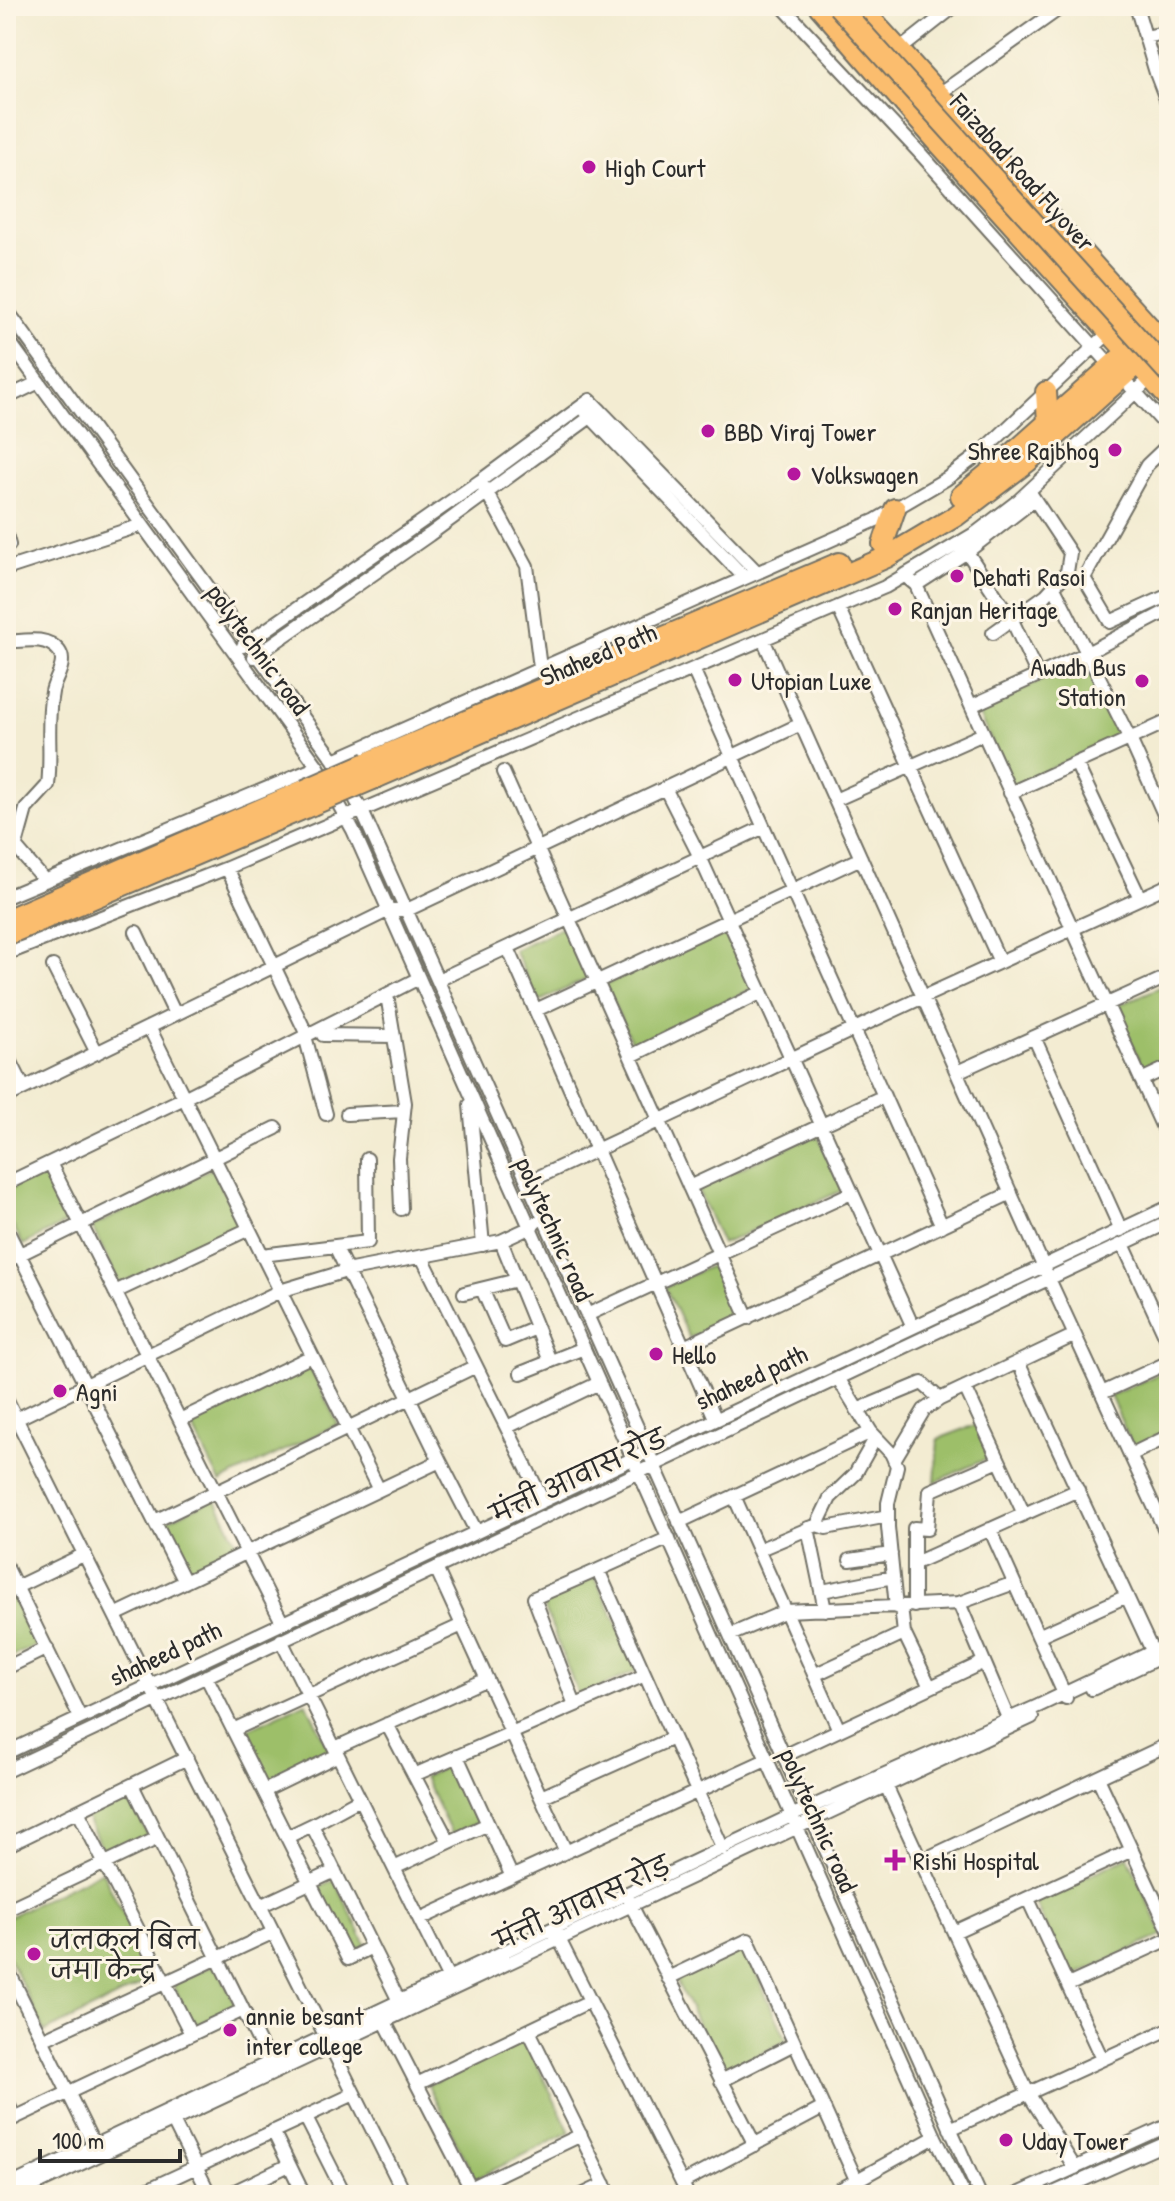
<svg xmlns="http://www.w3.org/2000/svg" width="1175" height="2201" viewBox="0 0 1175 2201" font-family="'Patrick Hand','Playpen Sans Deva',sans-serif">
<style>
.green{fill:#9dbf69;stroke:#64754a;stroke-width:2}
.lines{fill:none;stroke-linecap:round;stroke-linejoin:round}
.minor-casing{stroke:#716f65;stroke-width:16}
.highway-casing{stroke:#716f65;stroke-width:24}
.minor{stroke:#fff;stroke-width:12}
.highway{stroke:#fbbd6e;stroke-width:20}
.highway-bridge-casing{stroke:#716f65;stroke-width:24;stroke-linecap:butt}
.highway-bridge{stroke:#fbbd6e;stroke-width:20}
.poi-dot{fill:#b5179e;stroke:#fcf5e5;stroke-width:3}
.labels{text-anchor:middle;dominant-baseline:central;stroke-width:6;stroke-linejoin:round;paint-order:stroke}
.poi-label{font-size:26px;fill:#2b2b2b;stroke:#fcf5e5;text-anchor:start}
.street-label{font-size:26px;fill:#2b2b2b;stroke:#fcf5e5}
</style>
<rect width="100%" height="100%" fill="#fcf5e5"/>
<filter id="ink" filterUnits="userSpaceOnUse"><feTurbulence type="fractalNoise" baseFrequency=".0125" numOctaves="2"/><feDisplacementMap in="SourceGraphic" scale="16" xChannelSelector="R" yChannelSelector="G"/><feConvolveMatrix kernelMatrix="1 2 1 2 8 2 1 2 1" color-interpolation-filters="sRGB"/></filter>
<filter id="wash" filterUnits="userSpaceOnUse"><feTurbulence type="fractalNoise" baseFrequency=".006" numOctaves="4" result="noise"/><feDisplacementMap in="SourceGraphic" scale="32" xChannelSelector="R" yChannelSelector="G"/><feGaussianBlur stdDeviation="1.8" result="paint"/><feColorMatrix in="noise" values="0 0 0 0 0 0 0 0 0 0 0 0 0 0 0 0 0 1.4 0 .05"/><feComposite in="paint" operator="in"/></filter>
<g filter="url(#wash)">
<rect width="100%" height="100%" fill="#f3ecd2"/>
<!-- green -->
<path class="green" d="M1085,660L1121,736L1013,786L977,711Z
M565,926L589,978L538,1002L514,950Z
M725,928L754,988L633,1045L605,985Z
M1169,983V1061L1145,1072L1115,1007Z
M817,1134L843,1190L722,1244L697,1188Z
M212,1168L240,1225L120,1284L92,1227Z
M48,1169L74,1219L23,1245L6,1212V1190Z
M717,1263L741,1314L689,1338L665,1287Z
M308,1364L338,1424L220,1482L190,1422Z
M1169,1369V1430L1133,1447L1110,1396Z
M975,1425L990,1457L935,1482L938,1439Z
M215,1498L240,1548L187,1574L162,1523Z
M595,1577L638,1670L579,1697L542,1601Z
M14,1594L39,1644L6,1659V1598Z
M306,1702L331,1754L265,1785L240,1733Z
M453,1763L481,1821L452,1835L424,1777Z
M128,1793L148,1836L105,1856L85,1814Z
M1128,1857L1163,1935L1069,1978L1034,1901Z
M102,1871L155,1978L45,2032L6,1952V1918Z
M335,1880L366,1945L349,1953L318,1888Z
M744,1948L787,2040L722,2073L676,1980Z
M216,1964L236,2006L193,2027L173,1984Z
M524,2038L570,2132L475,2179L428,2085Z"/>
</g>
<g filter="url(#ink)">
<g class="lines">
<defs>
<path id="minor" d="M782,6L919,152L1115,370
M1136,6L1156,73L1169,107
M1145,37L1169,32
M898,51L955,6
M938,95L1063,6
M6,309L334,760L362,811L980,2195
M6,337L318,767L353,830L935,2137L964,2195
M1130,386L1169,429
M6,398L39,382
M586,412L744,577
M1169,444L1147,465L1084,578L1110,622L1169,595
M484,487L527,566L540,668
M6,534L9,545L6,546
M964,540L967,552L1012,620L1038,676
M6,569L142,525
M904,575L916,585L1169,1141
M916,585L967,552L1034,500
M1054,587L1130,739L1166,819L1169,817
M838,607L1000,962
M993,633L1046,595L1067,572L1070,553L1029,491
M763,639L1049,1279L1169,1539
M6,642C24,641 46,635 59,651C68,663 54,680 52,692C46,723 52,754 48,785L26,809L16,845
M243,646L480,481L590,400L757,572
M254,657L429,535L600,410
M693,669L942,1226
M971,706L1087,653L1169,610
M334,760L876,520L946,479L982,452L1112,330
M1076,763L1140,898
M503,772L748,1318
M665,788L700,857L913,1327
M1010,793L1169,721
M835,800L983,734
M6,836L45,881
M227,868L307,1035
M6,897L318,767
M136,932L175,1014
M508,948L715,1418
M6,954L227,868L885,587L976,533L1019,500L1155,374
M53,966L97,1053
M438,980L762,828
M387,995L405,1103L399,1158L401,1209
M536,1010L861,858
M149,1027L379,1490
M320,1029L323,1035L394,1036
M305,1036L326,1114
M1034,1037L1121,1230
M6,1052L24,1088
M631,1056L760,993
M957,1072L1169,976
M1141,1080L1169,1067
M6,1097L389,910H407L801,724
M474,1104L470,1105L483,1245
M347,1114L404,1111
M50,1163L282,1622
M528,1182L923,997L1169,885
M6,1184L184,1098L419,978
M689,1187L884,1096
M6,1228L185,1582
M501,1241L550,1361
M1123,1244L1169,1344
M335,1246L440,1461L476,1531
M262,1255L368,1242L367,1159
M422,1257L542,1499
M6,1261L276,1128
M482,1289L505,1341L536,1328
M115,1292L249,1229
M464,1293L517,1280
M587,1315L851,1193
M684,1347L1011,1193
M1018,1362L1155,1657
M521,1373L584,1348
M838,1378L871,1432L891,1453L897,1466L888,1503V1527L896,1607
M965,1387L1024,1514
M1102,1393L1169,1362
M6,1398L405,2195
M857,1410L922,1383L940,1399L1075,1335
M180,1420L312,1356
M6,1424L280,1291L346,1271L501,1241L529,1228L535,1223
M507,1427L599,1383
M1130,1455L1169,1436
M894,1460L924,1410L940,1399
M734,1496L839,1730
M155,1521L476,1366
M679,1522L871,1432
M817,1525L830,1498L855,1474L876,1437
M808,1528L825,1610
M990,1529L1066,1698
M669,1538L598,1570L723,1849
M758,1550L817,1525L826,1528L888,1516
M850,1560L891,1554
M915,1563L1078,1490
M6,1566L80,1717
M436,1568L566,1852
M822,1591L893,1577
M6,1592L85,1554
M959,1603L1011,1725
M914,1606V1528L927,1529L930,1491L999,1461
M901,1607L904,1633L930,1687
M115,1615L440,1461
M730,1635L786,1611L959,1603L1014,1583
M1038,1636L1127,1596
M281,1640L452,1985
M6,1668L47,1648
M814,1675L904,1633
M206,1676L348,1959L372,1947L312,1825L287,1837
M1092,1689L1169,1653
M575,1705L534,1598L598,1570
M387,1724L449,1842
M233,1730L462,1625
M335,1748L487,1679
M6,1753L1169,1207
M457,1756L512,1877
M784,1756L984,1662
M6,1771L1169,1222
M414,1775L645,1675
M1098,1778L1169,1930
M883,1779L1028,2093L1075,2168
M132,1785L269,2062
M264,1791L338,1755
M541,1797L673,1738
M78,1811L191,2034
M312,1825L360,1799
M6,1846L187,1758
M921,1861L1169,1744
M394,1868L488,1824
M628,1899L755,2145
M1028,1899L1102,2059
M260,1906L335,1871
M6,1910L158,1838
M420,1919L768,1759
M555,1931L688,2195
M954,1932L1132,1850
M372,1947L399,2001
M6,1966L94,2145
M668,1978L748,1940L863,2195
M1068,1985L1169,1939
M384,2020L474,2195
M529,2031L610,2195
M42,2040L274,1932
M721,2081L794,2044
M417,2084L590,2001
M6,2100L15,2118
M170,2115L210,2195
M305,2116L345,2195
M6,2122L243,2010
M950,2129L1169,2029
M273,2131L304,2195
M682,2183L823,2108
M6,2187L793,1815L1038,1706L1169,1644
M14,2195L1032,1717
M136,2195L354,2094
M227,2195L289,2165
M456,2195L581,2135
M582,2195L605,2184
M830,2195L935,2137
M1015,2195L1169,2125
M1049,2195L1169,2142"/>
<path id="highway" d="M819,6L937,141L1169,398
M859,6L1161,340
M1046,392L1048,422
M961,496L1016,451L1152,330
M883,544L895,509
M367,763L839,563
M373,779L887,557L956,516L1027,462L1162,341
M6,920L305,790
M6,935L312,805"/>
</defs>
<!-- minor casing -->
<use href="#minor" class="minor-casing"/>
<!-- highway casing -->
<use href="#highway" class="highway-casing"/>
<!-- minor -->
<use href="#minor" class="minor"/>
<!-- highway -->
<use href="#highway" class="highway"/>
<defs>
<path id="highway-bridge" d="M838,6L1169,373
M305,790L367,763
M312,805L373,779"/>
</defs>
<!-- highway-bridge casing -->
<use href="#highway-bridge" class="highway-bridge-casing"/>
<!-- highway-bridge -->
<use href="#highway-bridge" class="highway-bridge"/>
</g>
</g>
<!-- markers -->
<g class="poi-dot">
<circle cx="589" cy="167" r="8"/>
<circle cx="708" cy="431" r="8"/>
<circle cx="1115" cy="450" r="8"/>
<circle cx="794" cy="474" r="8"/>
<circle cx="957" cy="576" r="8"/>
<circle cx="895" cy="609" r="8"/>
<circle cx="735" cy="680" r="8"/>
<circle cx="1142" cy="681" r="8"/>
<circle cx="656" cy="1354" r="8"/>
<circle cx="60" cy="1391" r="8"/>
<path d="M891 1848h8v8h8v8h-8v8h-8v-8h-8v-8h8z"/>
<circle cx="34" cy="1954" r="8"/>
<circle cx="230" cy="2030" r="8"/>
<circle cx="1006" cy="2140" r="8"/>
</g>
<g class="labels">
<!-- poi labels -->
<g class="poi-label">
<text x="605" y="167">High Court</text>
<text x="724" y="431">BBD Viraj Tower</text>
<text x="1099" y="450" text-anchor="end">Shree Rajbhog</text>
<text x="810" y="474">Volkswagen</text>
<text x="973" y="576">Dehati Rasoi</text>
<text x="911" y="609">Ranjan Heritage</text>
<text x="1126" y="666" text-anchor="end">Awadh Bus<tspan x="1126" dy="30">Station</tspan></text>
<text x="751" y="680">Utopian Luxe</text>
<text x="672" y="1354">Hello</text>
<text x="76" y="1391">Agni</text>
<text x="913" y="1860">Rishi Hospital</text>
<text x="50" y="1939">जलकल बिल<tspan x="50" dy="30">जमा केन्द्र</tspan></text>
<text x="246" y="2015">annie besant<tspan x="246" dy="30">inter college</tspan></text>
<text x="1022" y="2140">Uday Tower</text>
</g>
<!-- street labels -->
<g class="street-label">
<text transform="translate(1023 172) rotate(48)">Faizabad Road Flyover</text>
<text transform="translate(259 649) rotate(54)">polytechnic road</text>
<text transform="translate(598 654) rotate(-23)">Shaheed Path</text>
<text transform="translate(555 1229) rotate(66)">polytechnic road</text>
<text transform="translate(751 1377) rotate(-25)">shaheed path</text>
<text transform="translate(578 1476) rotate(-25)">मंत्ती आवास रोड</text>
<text transform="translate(165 1653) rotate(-25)">shaheed path</text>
<text transform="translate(819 1820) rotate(66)">polytechnic road</text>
<text transform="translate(582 1903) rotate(-25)">मंत्ती आवास रोड़</text>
</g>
</g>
<!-- margin -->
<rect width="1175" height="2201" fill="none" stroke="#fcf5e5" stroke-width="32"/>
<!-- scale -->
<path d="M40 2149v12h140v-12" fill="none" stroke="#2b2b2b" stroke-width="4"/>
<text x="52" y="2149" font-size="24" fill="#2b2b2b" stroke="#fcf5e5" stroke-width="6" paint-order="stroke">100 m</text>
</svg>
